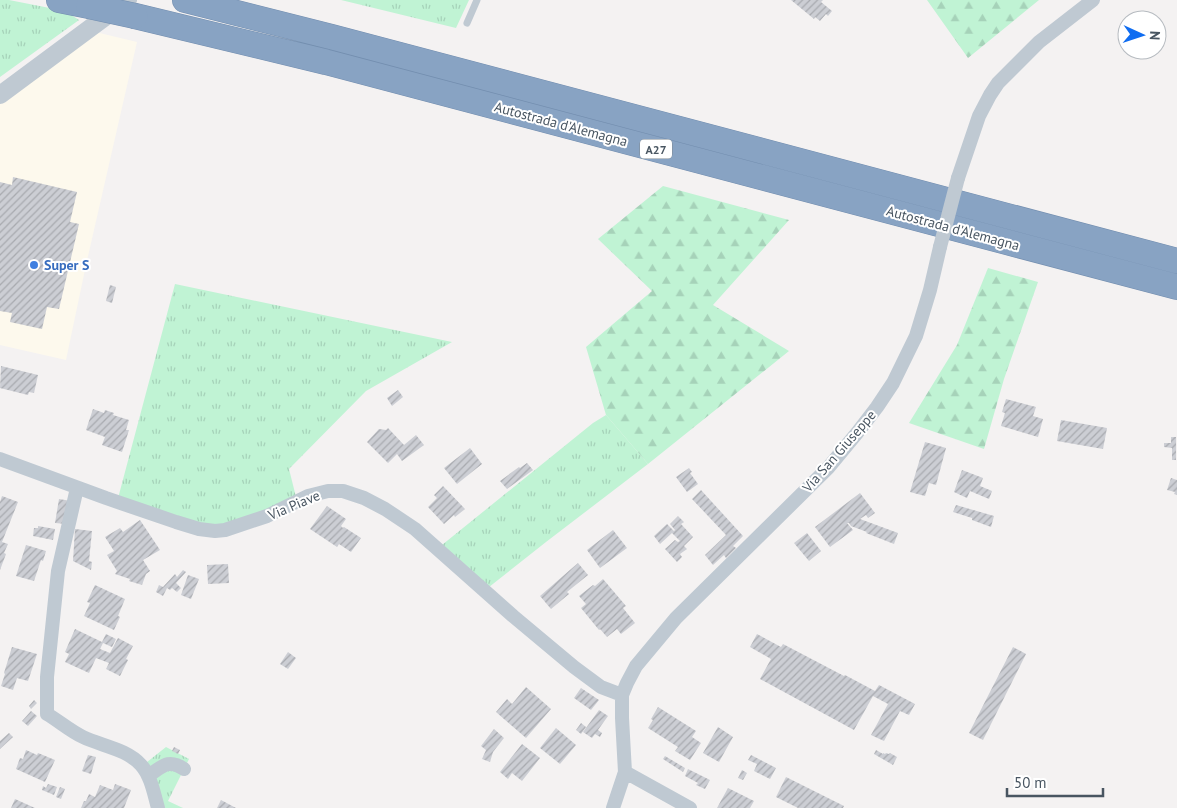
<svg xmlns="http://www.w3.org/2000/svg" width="1177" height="808" viewBox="0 0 1177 808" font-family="'PT Sans',sans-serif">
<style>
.commercial{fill:#fdf9ed}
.grass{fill:url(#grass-tufts)}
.forest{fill:url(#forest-firs)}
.building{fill:url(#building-hatch)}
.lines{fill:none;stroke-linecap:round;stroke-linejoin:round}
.motorway-casing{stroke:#738eaf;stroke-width:26}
.service{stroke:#bfc9d2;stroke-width:7}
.minor{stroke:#bfc9d2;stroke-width:14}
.tertiary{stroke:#bfc9d2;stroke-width:18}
.motorway{stroke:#88a3c3;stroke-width:25}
.motorway-bridge-casing{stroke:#738eaf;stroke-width:26;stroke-linecap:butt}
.minor-bridge{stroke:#bfc9d2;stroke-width:14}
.motorway-bridge{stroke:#88a3c3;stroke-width:25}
.shop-dot{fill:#3f7fe0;stroke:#fff;stroke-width:2}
.labels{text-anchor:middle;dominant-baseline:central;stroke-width:4;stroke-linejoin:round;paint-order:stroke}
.shield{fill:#fff;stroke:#7f8890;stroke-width:1}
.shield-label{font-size:12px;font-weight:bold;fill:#485561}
.street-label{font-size:14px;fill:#485561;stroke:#fff}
.shop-label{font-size:14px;font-weight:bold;fill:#366cbe;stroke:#fff;text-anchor:start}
</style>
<defs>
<pattern id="grass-tufts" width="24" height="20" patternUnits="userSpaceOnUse" patternTransform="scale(1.25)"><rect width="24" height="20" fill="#c0f3d4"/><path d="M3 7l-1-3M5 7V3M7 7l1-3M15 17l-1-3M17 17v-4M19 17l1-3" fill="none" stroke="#a6d2b9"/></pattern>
<pattern id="forest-firs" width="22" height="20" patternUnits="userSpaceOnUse" patternTransform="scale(1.25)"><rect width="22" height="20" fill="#c0f3d4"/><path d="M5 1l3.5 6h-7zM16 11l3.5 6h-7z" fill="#a6d2b9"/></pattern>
<pattern id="building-hatch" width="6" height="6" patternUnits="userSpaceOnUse" patternTransform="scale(1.25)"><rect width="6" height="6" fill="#ccced4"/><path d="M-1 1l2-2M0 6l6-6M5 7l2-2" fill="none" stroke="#a8aaaf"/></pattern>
</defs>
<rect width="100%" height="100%" fill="#f4f2f2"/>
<!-- commercial -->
<path class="commercial" d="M87,30L137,42L86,265L66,360L0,345V95Z"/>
<!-- grass -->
<path class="grass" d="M0,0H9L65,11L79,20L0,77Z
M341,0H469L456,28Z
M175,284L452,342L366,391L289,469L297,501L225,530L117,502Z
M606,415L648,464L546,542L484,591L437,549L593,423Z
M166,747L189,759L168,801L183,808H158L142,766Z"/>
<!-- forest -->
<path class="forest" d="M927,0H1039L968,58Z
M663,186L789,220L713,305L789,351L648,464L606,415L586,347L652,291L598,239Z
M988,268L1038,282L1004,379L984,449L909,423L957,345Z"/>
<!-- building -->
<path class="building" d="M791,0H823L821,2L832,11L828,16L826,14L820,21L815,17L814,19Z
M13,177L77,192L70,222L79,224L59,309L47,307L42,329L10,322L12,313L0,311V182L12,185Z
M110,285L116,287L112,303L106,301Z
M1,366L38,375L34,393L29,392L28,395L0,388Z
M398,390L403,397L392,406L387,398Z
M1006,399L1036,407L1033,416L1043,419L1038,437L1001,426L1005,413L1002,412Z
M93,409L104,413L105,410L114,413L113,415L129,420L126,430H129L122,452L102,445L105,437L86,430Z
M1061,420L1107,428L1103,449L1057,441Z
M388,428L404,445L416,435L424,445L402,461L397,454L388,463L367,442L379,429L386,430Z
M1171,437H1176V460H1172V448L1164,447V443H1171Z
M925,442L946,448L936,485L929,483L925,496L910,492Z
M470,448L482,464L457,484L444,468Z
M527,463L533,470L507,489L500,481L519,467L520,468Z
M689,468L692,472L690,473L698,484L687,492L676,477Z
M962,470L983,478L980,486L992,491L989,499L970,491L967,498L954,492Z
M1171,478L1177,480V495L1174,494L1175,492L1167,490Z
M443,486L465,509L455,517L454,515L444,524L428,507L437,498L434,495Z
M701,490L743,536L733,546L736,548L726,558L724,555L713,565L705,555L726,535L692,499Z
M860,493L875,513L868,518L866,515L860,519L898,533L894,544L866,533L867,532L851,526L849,523H847L853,530L830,547L815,527Z
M2,496L18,502L2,542L8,544L4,553L6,554L0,570V502Z
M59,499L71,501L66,524L55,523Z
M956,505L994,516L991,527L972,520V518L953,512Z
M327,506L346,519L341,526L343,528L344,527L361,538L351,552L339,544L337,547L310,529Z
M678,516L684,522L681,524L693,537L684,546L687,549L680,554L682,557L677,562L665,549L675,540L678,542L680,541L672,533L660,544L654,536L667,524L674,531L675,530L670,524Z
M140,520L160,550L143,560L150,571L146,574L142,585L129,581L130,579L115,574L117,571L107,555L114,551L105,537L120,528L123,532Z
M38,526L55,529L53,540L33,536L34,528H38Z
M75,529L92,531L89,561L92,562L91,570L73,561Z
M613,530L627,548L600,568L587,550Z
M807,533L821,551L809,561L794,543Z
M26,545L46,551L43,561L41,560L34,581L16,576Z
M578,563L588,575L567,592L569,594L551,609L540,596Z
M228,564L229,583L208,584L207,565Z
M183,570L186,572L176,583L181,588L177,592L172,588L170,590L167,588L163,596L156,592L159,585L163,587L175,574L177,577Z
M188,575L199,579L191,599L181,595Z
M603,579L626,606L623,608L635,623L621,634L617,629L607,637L600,629L599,630L581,608L586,604L579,596L593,585L595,586Z
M95,585L125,599L118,616L120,617L114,630L84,616L90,603L87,602Z
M75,629L102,642L106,634L116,639L112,647L103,643L100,649L110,653L118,638L133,646L126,659L128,660L120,676L106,669L109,663L96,658L89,673L65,662L69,654L65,652Z
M757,634L781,647L783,644L844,676L845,675L875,691L879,685L915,704L909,715L900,711L884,741L871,735L888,704L873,696L854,730L760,679L771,659L750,647Z
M12,647L37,654L28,681L17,678L13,690L1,686L5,674L4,673Z
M1013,647L1026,654L983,740L969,733Z
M288,652L296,658L288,669L280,664Z
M526,687L551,709L526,738L496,712L507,699L512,704Z
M581,688L599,700L591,710L574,698Z
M34,700L37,703L31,709L29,706Z
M658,707L696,731L692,737L701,743L690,760L675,751L678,747L648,728L653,720L651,719Z
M599,710L608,716L598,730L602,733L600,737L595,734L592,738L583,732Z
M31,711L37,716L28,726L22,721Z
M581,723L586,727L581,734L576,730Z
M718,727L733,737L719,762L703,753Z
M556,728L576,745L560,764L540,748Z
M494,729L504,738L493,752L490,762L482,759L486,750L481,746Z
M9,733L13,737L0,749V741Z
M522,744L540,758L522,781L512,773L508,779L500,772Z
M174,747L180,750L178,754L172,751Z
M26,750L37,755L38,753L55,760L45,782L16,769L20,758L23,759Z
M876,750L883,754V753L885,754L886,753L889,754L890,753L897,757L893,765L874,754Z
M88,755L96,757L91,774L82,771Z
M751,755L776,768L770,779L754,771L757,764L748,760Z
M665,756L685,768L683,772L663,759Z
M688,769L710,780L705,789L696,785L698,783L685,776Z
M742,770L747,773L743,780L738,778Z
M786,777L844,806L843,808H798L776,797Z
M48,784L57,787L54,795L42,790L43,786L46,788Z
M115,784L131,790L124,808H81L84,801H86L89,794L95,797L100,785L113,790Z
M60,787L65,789L61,799L56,797Z
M728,788L754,801L750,808H717Z
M15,799L35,808H11Z
M221,800L236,808H217Z"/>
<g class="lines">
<defs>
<path id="motorway" d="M59,0L89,6
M185,0L332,37L1177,261
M135,16L326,62L1177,287"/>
</defs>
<!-- motorway casing -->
<use href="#motorway" class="motorway-casing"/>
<!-- service -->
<path class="service" d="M467,23L477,0"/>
<!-- minor -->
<path class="minor" d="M958,178L979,116L990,95L998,83L1039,42L1093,0
M0,459L106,498L176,522L199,529L215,531L225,530L267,516L308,496L328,491H343L364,498L385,509L415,529L513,616L574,667L601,687L622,695
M77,488L58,571L47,677V714C59,721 70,731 83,737C102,746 127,749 141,765C151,776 154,794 158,808
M625,772L690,808
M148,776C162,767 168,758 184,769
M613,808L625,772L622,718V695L627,683L636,666L676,618L828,468L857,433L877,407L893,383L916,336L930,290L940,247"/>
<!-- tertiary -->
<path class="tertiary" d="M0,95L128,0"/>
<!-- motorway -->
<use href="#motorway" class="motorway"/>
<defs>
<path id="motorway-bridge" d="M89,6L135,16"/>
</defs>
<!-- motorway-bridge casing -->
<use href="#motorway-bridge" class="motorway-bridge-casing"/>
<!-- minor-bridge -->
<path class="minor-bridge" d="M940,247L958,178"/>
<!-- motorway-bridge -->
<use href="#motorway-bridge" class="motorway-bridge"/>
</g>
<!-- markers -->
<circle class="shop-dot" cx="34" cy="265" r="5"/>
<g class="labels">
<!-- shield labels -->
<rect class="shield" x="640" y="139.5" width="32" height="19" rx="4"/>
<g class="shield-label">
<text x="656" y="149">A27</text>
</g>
<!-- street labels -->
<g class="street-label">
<text transform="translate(561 124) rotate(15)">Autostrada d'Alemagna</text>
<text transform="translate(953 228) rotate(15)">Autostrada d'Alemagna</text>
<text transform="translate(839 451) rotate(-49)">Via San Giuseppe</text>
<text transform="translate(294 505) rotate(-23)">Via Piave</text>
</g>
<!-- shop labels -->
<g class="shop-label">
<text x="44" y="265">Super S</text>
</g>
</g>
<!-- north arrow -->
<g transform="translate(1142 35) rotate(93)"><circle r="24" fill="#ffffff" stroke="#b6bbc0"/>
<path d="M0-4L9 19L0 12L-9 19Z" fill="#106df1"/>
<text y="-8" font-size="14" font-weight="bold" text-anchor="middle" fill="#485561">N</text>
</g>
<!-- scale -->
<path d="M1007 788v8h96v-8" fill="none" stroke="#485561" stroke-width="2.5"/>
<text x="1014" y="788" font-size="15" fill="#485561" stroke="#ffffff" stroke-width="4" paint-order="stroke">50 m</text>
</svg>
